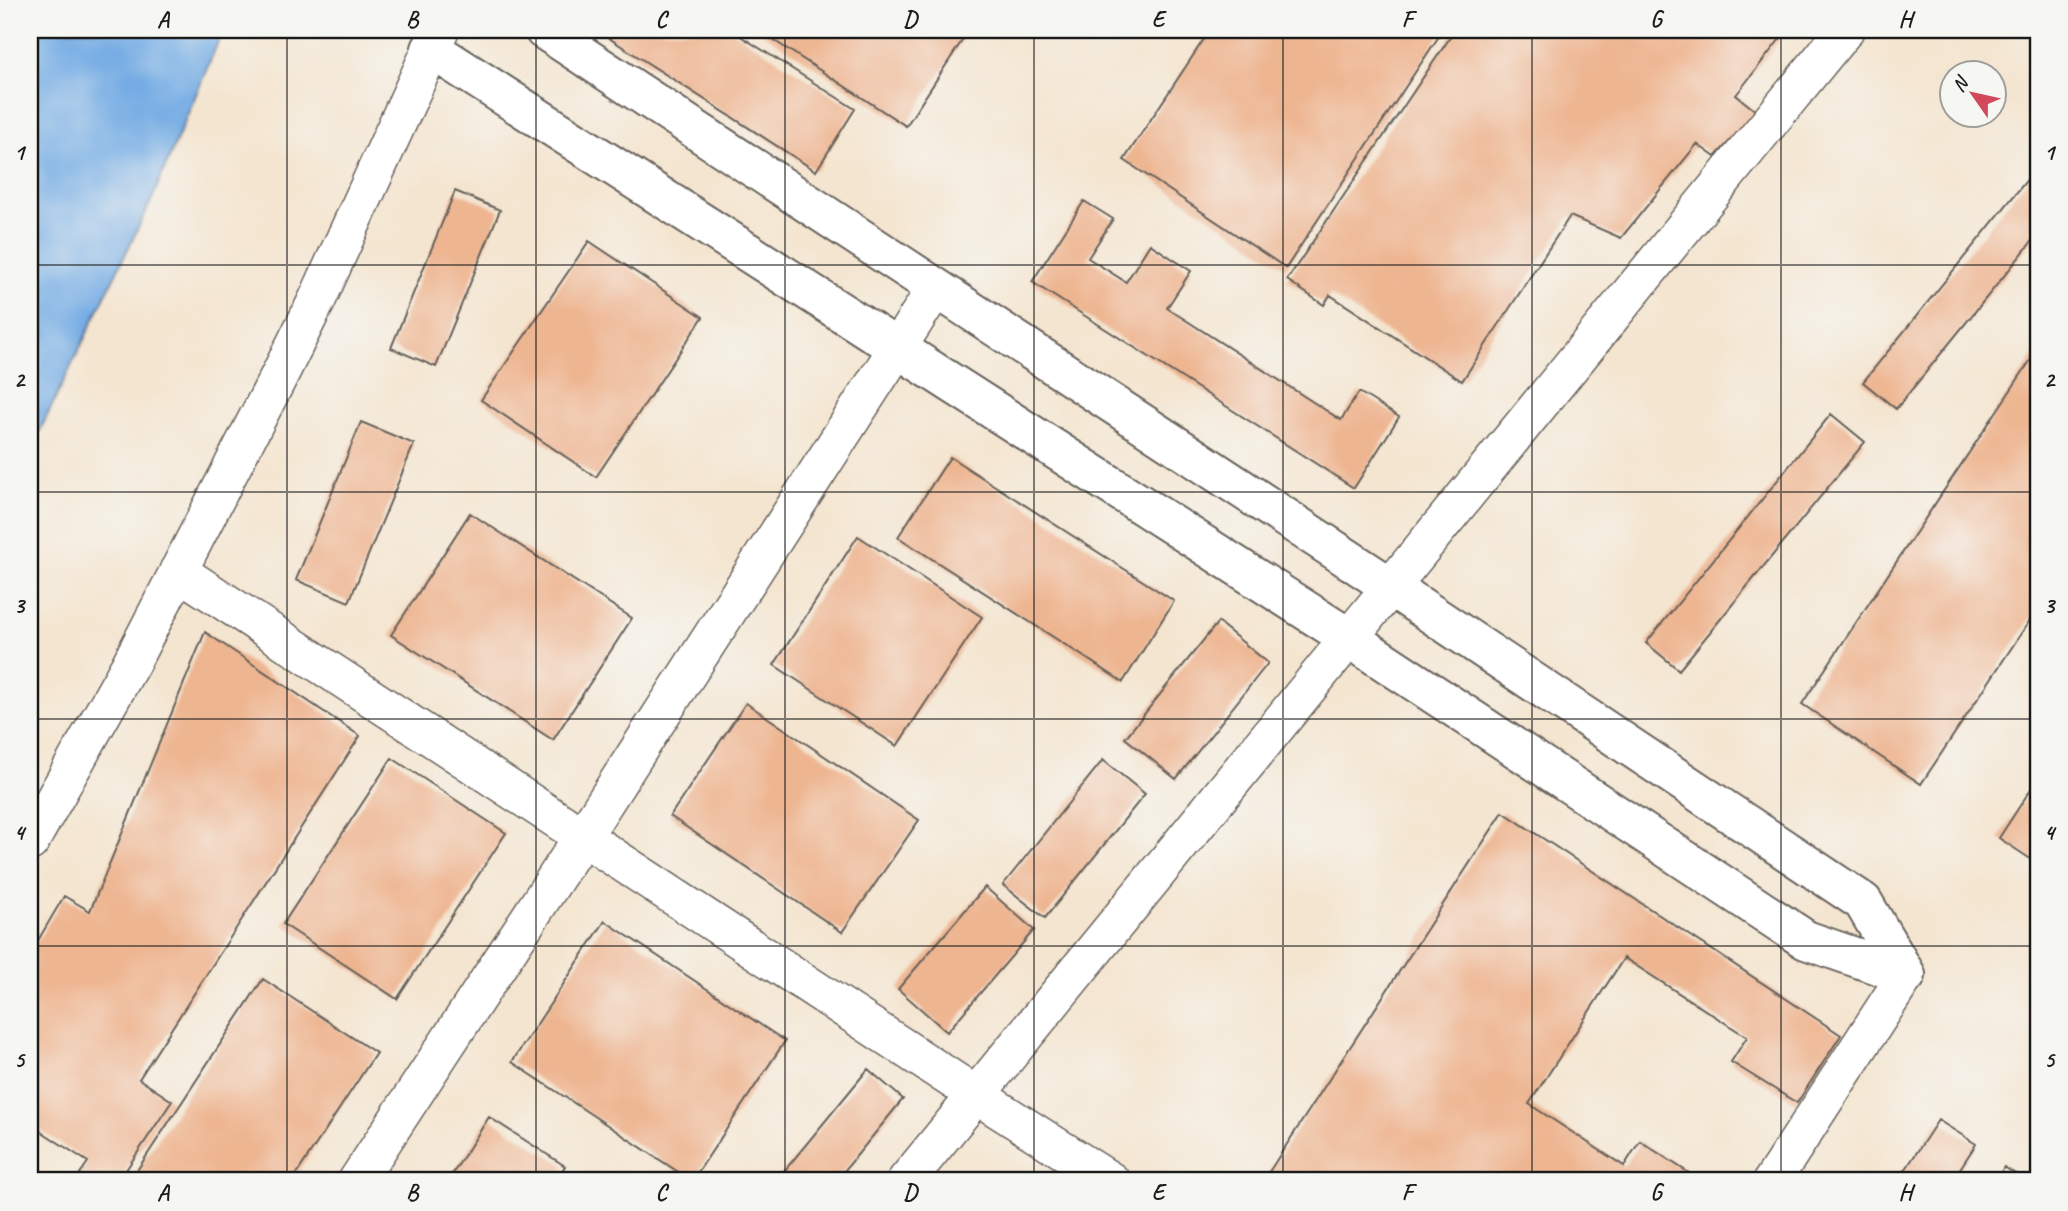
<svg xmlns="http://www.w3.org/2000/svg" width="2068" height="1211" viewBox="0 0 2068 1211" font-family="Caveat,sans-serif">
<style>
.water{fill:#74ace4;stroke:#486480;stroke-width:2}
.building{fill:#eeb591}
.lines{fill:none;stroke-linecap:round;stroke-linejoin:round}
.street-casing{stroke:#68625b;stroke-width:40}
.secondary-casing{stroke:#68625b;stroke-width:42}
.street{stroke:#fff;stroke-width:37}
.secondary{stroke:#fff;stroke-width:38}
.grid{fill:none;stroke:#1c1c1c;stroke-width:2;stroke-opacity:0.55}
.neatline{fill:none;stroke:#1c1c1c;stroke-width:2.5}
.grid-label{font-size:23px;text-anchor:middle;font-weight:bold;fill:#1c1c1c}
</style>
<rect width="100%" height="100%" fill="#f6f6f2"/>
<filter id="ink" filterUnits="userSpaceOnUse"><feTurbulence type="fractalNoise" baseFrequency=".0143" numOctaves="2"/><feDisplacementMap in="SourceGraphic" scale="14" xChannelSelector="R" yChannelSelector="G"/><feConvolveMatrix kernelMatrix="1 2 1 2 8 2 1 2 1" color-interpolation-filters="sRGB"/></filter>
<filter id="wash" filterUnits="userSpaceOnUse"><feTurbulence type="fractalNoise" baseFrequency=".00686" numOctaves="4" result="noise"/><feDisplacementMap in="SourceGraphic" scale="28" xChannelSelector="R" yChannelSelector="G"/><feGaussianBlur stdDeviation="1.57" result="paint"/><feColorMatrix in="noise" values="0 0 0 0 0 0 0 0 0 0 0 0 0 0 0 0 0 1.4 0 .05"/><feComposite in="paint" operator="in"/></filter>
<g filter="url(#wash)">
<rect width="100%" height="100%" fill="#f4e5d0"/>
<!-- water -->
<path class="water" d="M30,30H223L152,199L30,451Z"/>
<g id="blocks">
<!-- building -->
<path class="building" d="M603,30H731L855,109L816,171L601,33Z
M758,30H969L906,126Z
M1210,30H1443L1286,268L1124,160Z
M1455,30H1787L1736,95L1757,112L1715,157L1697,144L1621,238L1570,216L1462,381L1330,295L1324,305L1287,280Z
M2038,166V234L1896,409L1863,382Z
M455,191L500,210L436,367L391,348Z
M1084,201L1113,219L1088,258L1126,282L1150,244L1191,271L1167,308L1341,420L1359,392L1399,417L1354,488L1032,282Z
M589,241L703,317L596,477L481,400Z
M2038,349V608L1921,784L1802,704Z
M1831,414L1865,442L1679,670L1646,643Z
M361,422L414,444L349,602L296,580Z
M950,457L1174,601L1123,682L898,537Z
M470,513L632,618L553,740L391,635Z
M858,536L982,617L897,746L774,665Z
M1218,622L1268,663L1176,779L1125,738Z
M205,632L360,736L139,1079L172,1101L122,1176L130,1181H75L88,1162L30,1124V954L64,896L90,911Z
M746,703L919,820L842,932L670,816Z
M392,758L506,833L397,999L283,924Z
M1103,760L1145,794L1045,918L1003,885Z
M2038,778V864L1999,838Z
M1503,812L1841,1035L1797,1103L1731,1062L1747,1037L1624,958L1529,1104L1624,1166L1640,1141L1701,1181H1263Z
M985,887L1034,930L947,1032L898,989Z
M605,921L785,1041L692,1181L512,1062Z
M263,979L376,1053L292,1181H151L136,1172Z
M868,1069L903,1099L836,1181H776Z
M489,1117L565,1166L555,1181H448Z
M1938,1120L1976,1144L1952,1181H1898Z
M2004,1167L2027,1181H1996Z"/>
</g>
</g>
<g filter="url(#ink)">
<use href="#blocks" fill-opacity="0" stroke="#68625b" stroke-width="2"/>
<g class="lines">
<defs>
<path id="street" d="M178,571L976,1095L1111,1181
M30,842L130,665L279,376L317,300L440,30
M357,1181L583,836L936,288
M906,1181L1845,30
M1772,1181L1906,975"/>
<path id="secondary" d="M544,30L1391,587L1863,902L1906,975
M431,49L1349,638L1806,940L1906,975"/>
</defs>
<!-- street casing -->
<use href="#street" class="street-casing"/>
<!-- secondary casing -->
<use href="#secondary" class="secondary-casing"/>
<!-- street -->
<use href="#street" class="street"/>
<!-- secondary -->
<use href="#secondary" class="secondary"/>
</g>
</g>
<!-- grid -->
<path class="grid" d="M287,30V1181M536,30V1181M785,30V1181M1034,30V1181M1283,30V1181M1532,30V1181M1781,30V1181M30,265H2038M30,492H2038M30,719H2038M30,946H2038"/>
<!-- margin -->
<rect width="2068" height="1211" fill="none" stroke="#f6f6f2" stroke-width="77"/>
<!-- north arrow -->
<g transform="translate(1973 94) rotate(304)"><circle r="33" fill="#f6f6f2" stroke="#9f9f9c" stroke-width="2"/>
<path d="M0-5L12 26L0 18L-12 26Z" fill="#d1495b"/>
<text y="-10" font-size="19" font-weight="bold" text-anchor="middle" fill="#1c1c1c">N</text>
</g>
<rect x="38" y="38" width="1992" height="1134" class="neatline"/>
<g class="grid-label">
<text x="163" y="27">A</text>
<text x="412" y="27">B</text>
<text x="661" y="27">C</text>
<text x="910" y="27">D</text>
<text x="1158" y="27">E</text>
<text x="1407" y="27">F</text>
<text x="1656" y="27">G</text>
<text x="1905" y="27">H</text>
<text x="19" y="160">1</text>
<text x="2049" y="160">1</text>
<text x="19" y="387">2</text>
<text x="2049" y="387">2</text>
<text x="19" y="613">3</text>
<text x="2049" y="613">3</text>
<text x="19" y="840">4</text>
<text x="2049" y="840">4</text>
<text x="19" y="1067">5</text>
<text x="2049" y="1067">5</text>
<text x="163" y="1200">A</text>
<text x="412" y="1200">B</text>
<text x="661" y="1200">C</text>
<text x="910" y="1200">D</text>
<text x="1158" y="1200">E</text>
<text x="1407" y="1200">F</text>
<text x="1656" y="1200">G</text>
<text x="1905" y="1200">H</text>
</g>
</svg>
